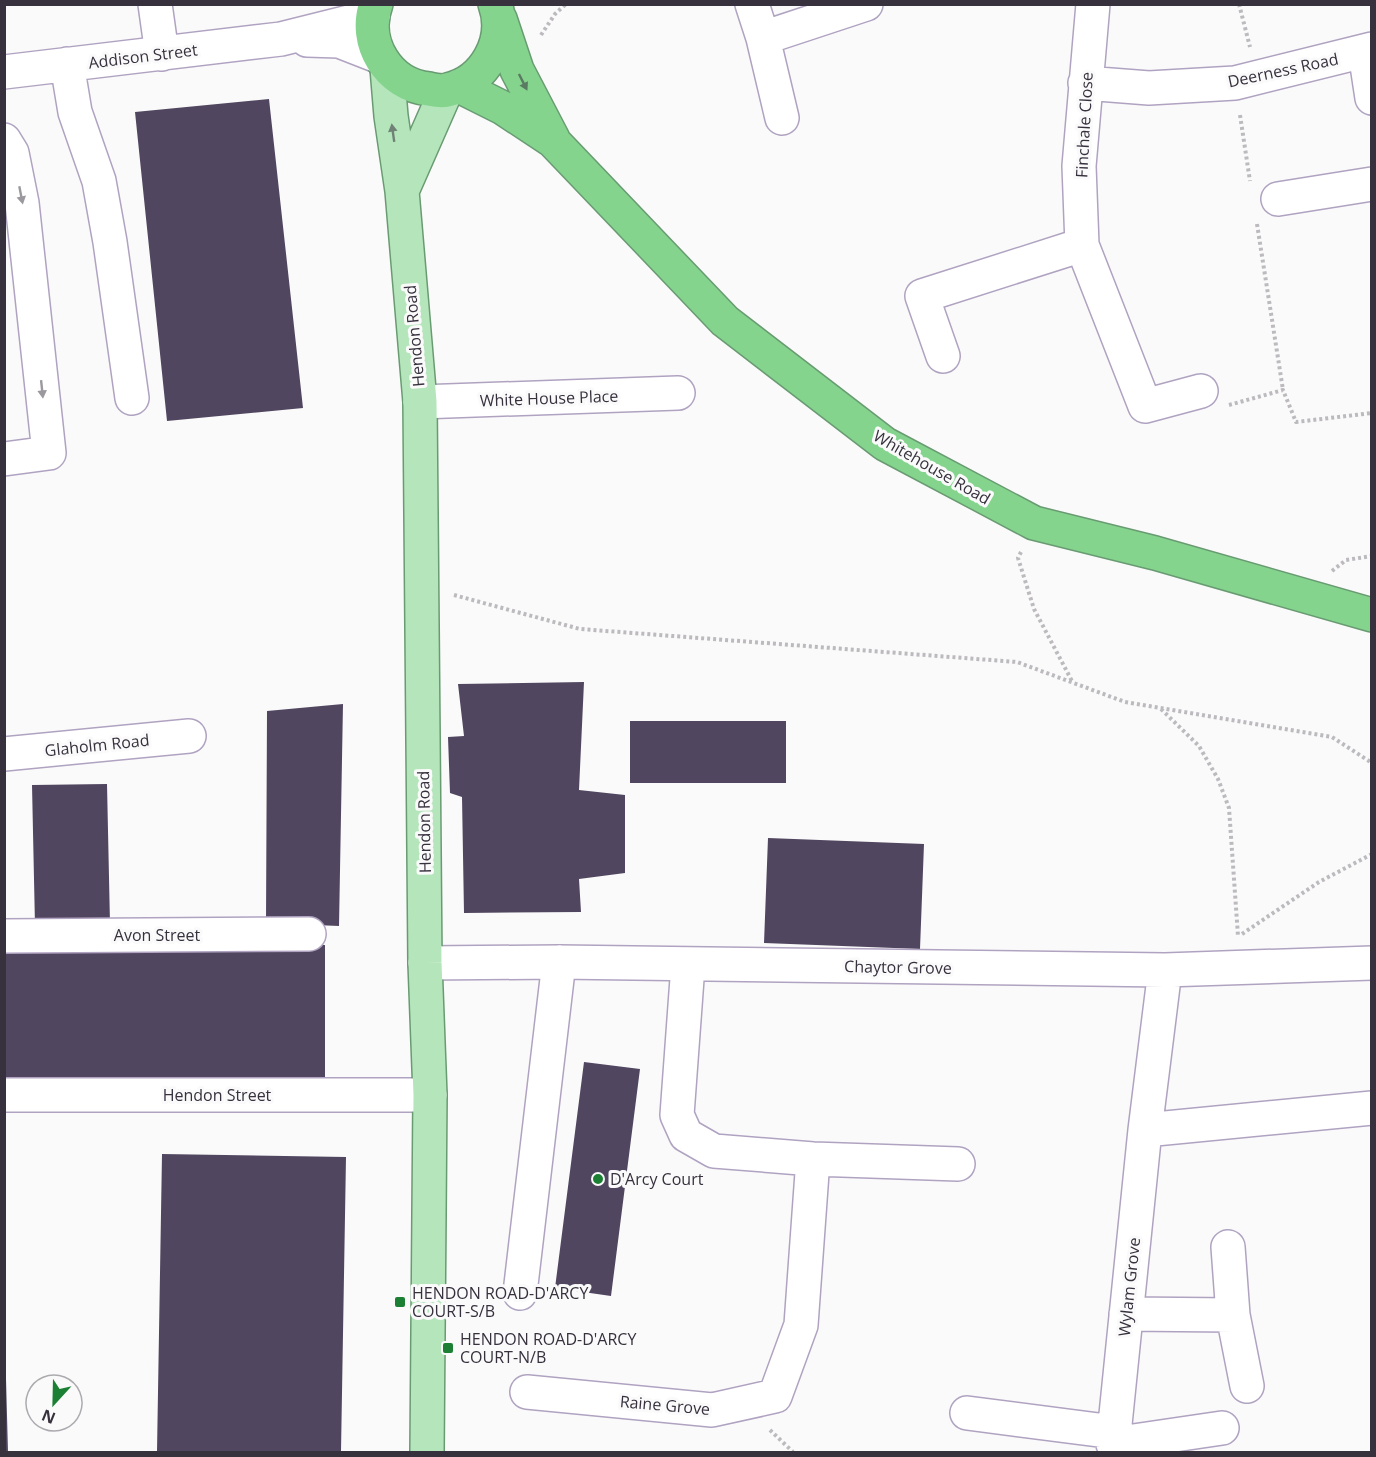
<svg xmlns="http://www.w3.org/2000/svg" width="1376" height="1457" viewBox="0 0 1376 1457" font-family="'Open Sans',sans-serif">
<style>
.building{fill:#514660}
.lines{fill:none;stroke-linecap:round;stroke-linejoin:round}
.minor-casing{stroke:#b0a3c1;stroke-width:36}
.major-casing{stroke:#699b72;stroke-width:36}
.highway-casing{stroke:#699b72;stroke-width:36}
.path{stroke:#bcbabe;stroke-width:4;stroke-dasharray:3 3;stroke-linecap:butt}
.minor{stroke:#fff;stroke-width:33}
.major{stroke:#b5e5bb;stroke-width:33}
.highway{stroke:#84d48e;stroke-width:33}
.oneway{fill:#5a7a62}
.oneway2{fill:#708276}
.oneway3{fill:#9b989e}
.poi-dot{fill:#1b8034;stroke:#fafafa;stroke-width:2}
.labels{text-anchor:middle;dominant-baseline:central;stroke-width:6;stroke-linejoin:round;paint-order:stroke}
.street-label{font-size:16px;fill:#37313e;stroke:#fafafa}
.poi-label{font-size:16px;fill:#37313e;stroke:#fafafa;text-anchor:start}
</style>
<rect width="100%" height="100%" fill="#fafafa"/>
<!-- building -->
<path class="building" d="M269,99L303,408L167,421L135,112Z
M584,682L579,790L625,795V873L579,879L581,912L464,913L462,797L450,793L448,737L464,736L458,684Z
M343,704L339,926L266,923L267,711Z
M630,721H786V783H630Z
M107,784L110,924L35,926L32,785Z
M768,838L924,844L920,949L764,943Z
M325,945V1079H4V946Z
M584,1062L640,1069L611,1296L555,1288Z
M162,1154L346,1157L341,1452H157Z
M4,1379H6L8,1452H4Z"/>
<g class="lines">
<defs>
<path id="minor" d="M155,4L162,54
M752,4L763,38L782,118
M1093,4L1079,166L1082,245L1145,406L1201,391
M763,38L866,4
M307,40L339,41L380,57
M1365,52L1372,98
M67,64L75,112L99,181L110,242L132,398
M4,72L281,39L373,16
M1085,83L1149,88L1235,83L1372,49
M4,140L12,153L22,203L49,453L4,459
M1278,199L1372,184
M943,356L922,296L1082,245
M420,402L678,393
M4,754L189,736
M4,936L309,934
M425,963L559,962L1165,970L1372,963
M688,965L677,1115L686,1135L714,1151L813,1159L958,1164
M1165,970L1145,1130L1113,1444L1222,1428
M4,1095H430
M1145,1130L1372,1108
M1228,1247L1233,1315L1247,1386
M520,1293L559,962
M1126,1314L1233,1315
M527,1392L712,1410L775,1396L801,1325L813,1159
M967,1413L1114,1432"/>
<path id="major" d="M387,68L391,116L402,191L420,402L425,963L430,1095L427,1452
M402,191L446,91"/>
<path id="highway" d="M376,4C362,42 388,85 429,89C434,90 442,92 447,90C485,82 508,40 495,4
M500,19L517,70L553,139
M459,86L503,108L553,141L725,321L885,444L1034,523L1155,553L1372,615"/>
</defs>
<!-- minor casing -->
<use href="#minor" class="minor-casing"/>
<!-- major casing -->
<use href="#major" class="major-casing"/>
<!-- highway casing -->
<use href="#highway" class="highway-casing"/>
<!-- path -->
<path class="path" d="M1239,4L1250,47
M541,35L555,14L566,4
M1240,115L1250,181
M1257,224L1283,390
M1229,405L1283,390L1296,422L1372,413
M1021,552L1018,558L1034,609L1073,683
M1332,571L1346,560L1372,556
M454,595L580,629L1017,662L1125,702L1332,737L1372,763
M1161,709L1199,746L1218,779L1229,808L1238,936
M1242,934L1319,882L1372,854
M770,1430L793,1452"/>
<!-- minor -->
<use href="#minor" class="minor"/>
<!-- major -->
<use href="#major" class="major"/>
<!-- highway -->
<use href="#highway" class="highway"/>
</g>
<!-- one-way arrows -->
<defs><path id="oneway-solid" d="M-6-.8H1V-3.2L6.5 0L1 3.2V.8H-6Z" transform="scale(1.5)"/></defs>
<use class="oneway" href="#oneway-solid" transform="translate(523 82) rotate(63)"/>
<use class="oneway2" href="#oneway-solid" transform="translate(393 133) rotate(-98)"/>
<g class="oneway3">
<use href="#oneway-solid" transform="translate(21 195) rotate(79)"/>
<use href="#oneway-solid" transform="translate(42 389) rotate(84)"/>
</g>
<!-- markers -->
<g class="poi-dot">
<circle cx="598" cy="1179" r="6"/>
<rect x="394" y="1296" width="12" height="12" rx="3"/>
<rect x="442" y="1342" width="12" height="12" rx="3"/>
</g>
<g class="labels">
<!-- street labels -->
<g class="street-label">
<text transform="translate(143 56) rotate(-7)">Addison Street</text>
<text transform="translate(1283 70) rotate(-12)">Deerness Road</text>
<text transform="translate(1084 125) rotate(-87)">Finchale Close</text>
<text transform="translate(414 336) rotate(-95)">Hendon Road</text>
<text transform="translate(549 398) rotate(-2)">White House Place</text>
<text transform="translate(932 467) rotate(30)">Whitehouse Road</text>
<text transform="translate(97 745) rotate(-6)">Glaholm Road</text>
<text transform="translate(424 822) rotate(-91)">Hendon Road</text>
<text x="157" y="935">Avon Street</text>
<text transform="translate(898 967) rotate(1)">Chaytor Grove</text>
<text x="217" y="1095">Hendon Street</text>
<text transform="translate(1129 1287) rotate(-84)">Wylam Grove</text>
<text transform="translate(665 1405) rotate(5)">Raine Grove</text>
</g>
<!-- poi labels -->
<g class="poi-label">
<text x="610" y="1179">D'Arcy Court</text>
<text x="412" y="1293">HENDON ROAD-D'ARCY<tspan x="412" dy="18">COURT-S/B</tspan></text>
<text x="460" y="1339">HENDON ROAD-D'ARCY<tspan x="460" dy="18">COURT-N/B</tspan></text>
</g>
</g>
<!-- border -->
<rect width="1376" height="1457" fill="none" stroke="#37313e" stroke-width="12"/>
<!-- north arrow -->
<g transform="translate(54 1403) rotate(202)"><circle r="28" fill="#fafafa" stroke="#acaaaf" stroke-width="1.5"/>
<path d="M0-4.5L10 22L0 15L-10 22Z" fill="#1b8034"/>
<text y="-9" font-size="16" font-weight="bold" text-anchor="middle" fill="#37313e">N</text>
</g>
</svg>
